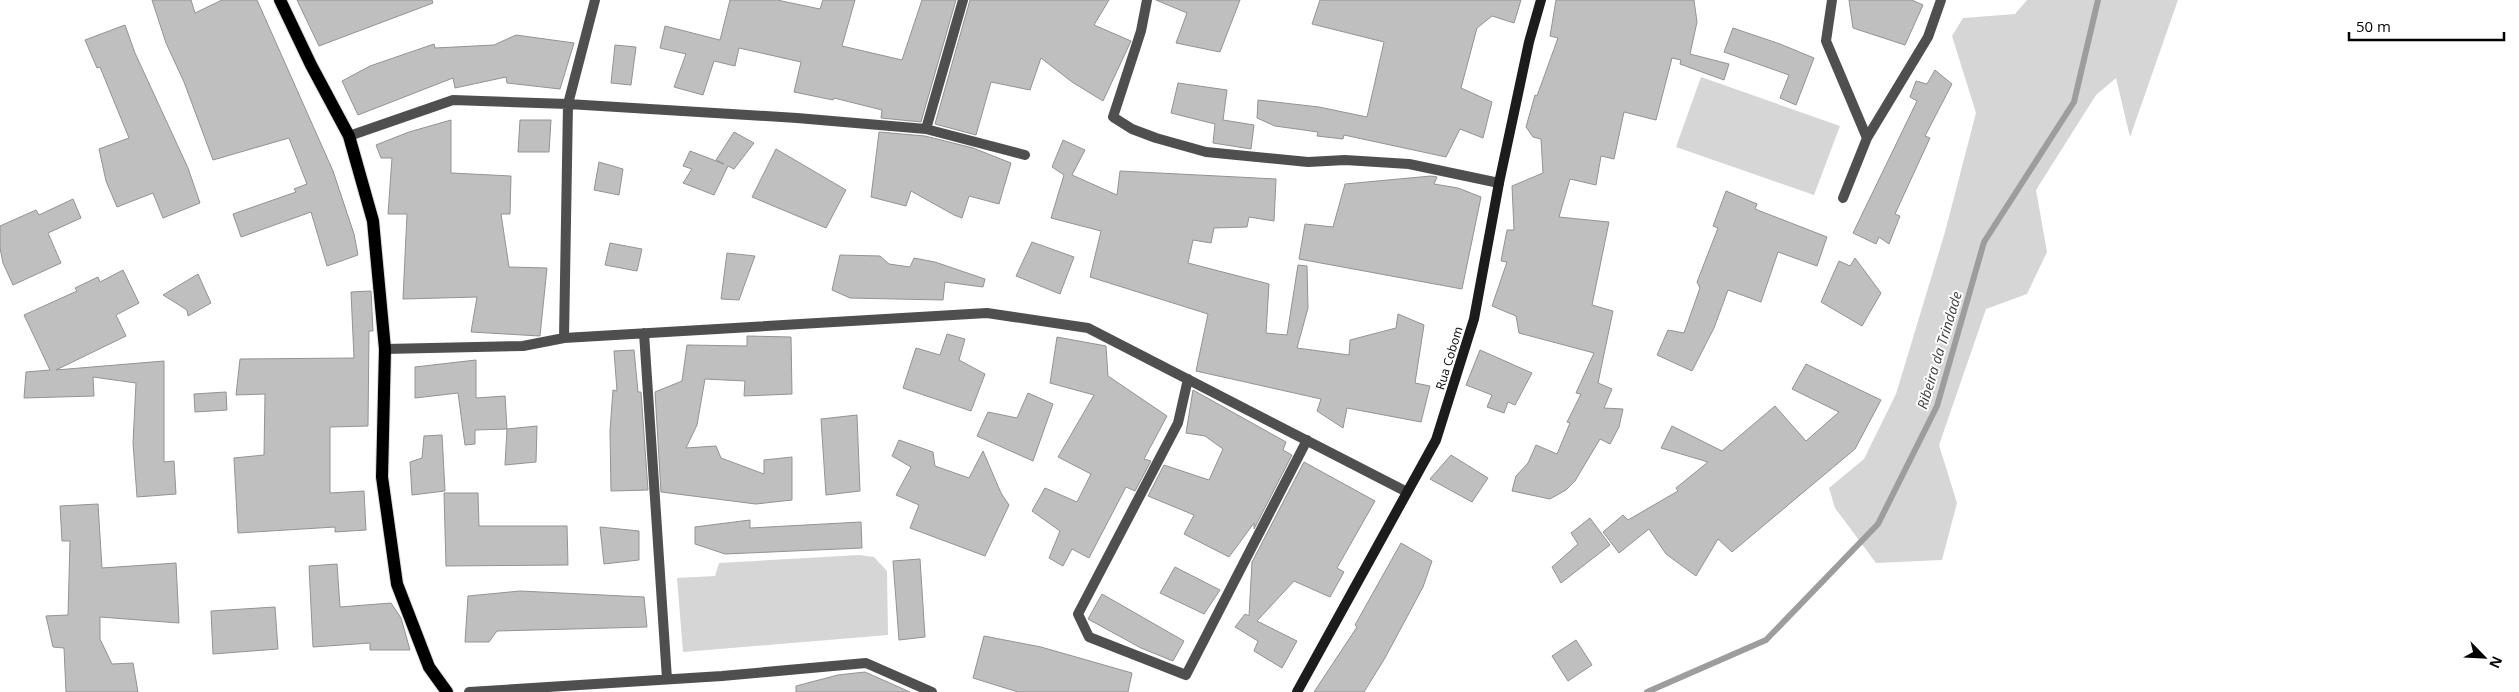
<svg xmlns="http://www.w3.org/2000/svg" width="2519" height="692" viewBox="0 0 2519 692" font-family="'Open Sans',sans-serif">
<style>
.green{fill:#d6d6d6}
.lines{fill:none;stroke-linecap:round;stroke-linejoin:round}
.stream{stroke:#9d9d9d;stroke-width:6}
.building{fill:#bfbfbf;stroke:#939393}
.primary-casing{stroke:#dbdbdb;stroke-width:14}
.street{stroke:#4f4f4f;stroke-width:10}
.secondary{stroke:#1c1c1c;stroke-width:10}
.primary{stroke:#000;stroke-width:12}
.labels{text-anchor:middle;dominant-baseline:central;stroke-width:4;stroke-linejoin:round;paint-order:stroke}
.street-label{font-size:12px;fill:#000;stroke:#fff}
.water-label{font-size:14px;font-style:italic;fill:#3e3e3e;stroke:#fff}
</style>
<rect width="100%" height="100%" fill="#fff"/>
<!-- green -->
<path class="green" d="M2027,0H2178L2130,137L2116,78L2096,95L2036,190L2047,252L2027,294L1986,309L1939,445L1957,503L1942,560L1876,563L1835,508L1829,488L1864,459L1896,394L1945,232L1976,113L1952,36L1963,18L2015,14Z
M1701,77L1840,126L1814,195L1676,147Z
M859,555L874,557L887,571L888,635L683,652L677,578L715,576L719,563Z"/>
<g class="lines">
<!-- stream -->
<path class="stream" d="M1647,692L1766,640L1878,524L1937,406L1984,242L2074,102L2098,0"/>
</g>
<!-- building -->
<path class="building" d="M152,0H191L195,13L222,0H257L333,171L354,234L358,255L327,266L311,212L241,237L233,214L296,192L294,189L307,184L289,138L213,160L184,82L166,43Z
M297,0H432L433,3L319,46Z
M730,0H777L820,9L823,0H855L842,46L902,60L922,0H956L921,122L881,118L882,110L834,98L833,100L794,92L801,62L739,48L735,66L714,61L703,95L674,87L686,54L660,48L665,26L720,40Z
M970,0H1109L1094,25L1131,41L1103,101L1072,82L1041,58L1030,90L991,82L976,135L935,124Z
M1156,0H1240L1220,52L1176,43L1187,13Z
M1320,0H1521L1514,23L1492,16L1477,28L1461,88L1492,102L1483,138L1460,129L1446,157L1344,135L1343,139L1317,136L1318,132L1275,126L1257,118L1258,100L1319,107L1367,117L1384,42L1312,24Z
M1556,0H1694L1697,22L1690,54L1729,64L1724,80L1680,64L1681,60L1672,58L1656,120L1624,112L1614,159L1601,156L1596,185L1570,179L1559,217L1609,222L1592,305L1613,311L1598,383L1612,389L1604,408L1623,409L1619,427L1610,444L1600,439L1575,481L1566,490L1550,499L1512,491L1516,476L1528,463L1536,445L1557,454L1570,423L1567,422L1581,394L1576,393L1594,353L1519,333L1516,316L1492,306L1507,262L1501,261L1507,230H1514L1512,186L1543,173L1541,139L1533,137L1526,127L1535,95L1537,96L1558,38L1550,36Z
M1849,0H1912L1923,5L1905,45L1853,28Z
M125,25L135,53L188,168L200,203L163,218L153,193L117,207L106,181L99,149L129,138L100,67L97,68L85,40Z
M1733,28L1780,44L1814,58L1796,105L1780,98L1789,75L1724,52Z
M516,35L574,43L560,89L507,83L506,77L455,88L453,78L358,115L342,81L370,66L434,44L435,48L494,45Z
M615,45L636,47L631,85L611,83Z
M1935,70L1952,84L1925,136L1930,138L1895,214L1900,216L1889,244L1879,237L1876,244L1853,233L1917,101L1910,97L1916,81L1927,84Z
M1178,83L1227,90L1223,120L1254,125L1251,149L1213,143L1215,124L1171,113Z
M451,120V173L511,176L510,214H501L509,267L547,268L540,336L471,332L477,297L403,299L407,214H388L392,158H381L376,145L409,132Z
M520,120H551L549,152H518Z
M734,132L754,143L734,169L728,166L714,195L683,183L692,169L683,166L690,151L724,164L716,160Z
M879,132L925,136L973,148L1011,163L999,204L969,196L962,218L954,215L911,191L906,206L871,197Z
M1063,140L1085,150L1072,175L1117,195L1120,171L1276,179L1274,221L1249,217L1247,227L1214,228L1211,243L1193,240L1188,263L1269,284L1266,333L1287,335L1298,265L1307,266L1308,308L1297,348L1349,355L1350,340L1396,328L1398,314L1424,325L1415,383L1430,386L1421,422L1347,408L1343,428L1317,411L1321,399L1196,371L1208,314L1090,277L1101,231L1051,218L1064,175L1052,167Z
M776,149L846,190L826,228L752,197Z
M599,162L623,169L619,195L594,190Z
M1431,176L1437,177L1434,184L1458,188L1481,197L1462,289L1299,259L1305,224L1333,227L1345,184Z
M1726,191L1757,204L1755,209L1827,237L1817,266L1778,252L1761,302L1728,290L1714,328L1692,371L1657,355L1668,330L1684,333L1700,288L1697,282L1718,228L1713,226Z
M73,199L81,218L48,233L61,263L13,285L3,263L0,248V226L36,210L39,215Z
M1032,242L1074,257L1060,294L1016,276Z
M610,243L642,249L637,271L605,265Z
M727,253L755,256L739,300L721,299Z
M840,255L880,256L889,264L910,267L914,258L935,262L985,279L983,287L945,282L943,300L850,298L832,290Z
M1855,258L1881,293L1862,326L1821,302L1839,261L1850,266Z
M123,270L139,303L116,315L126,336L56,370L164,361V462L174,461L176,494L137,497L133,443L136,383L93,377L94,396L24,398L26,372L50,370L24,315L77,291L75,288L98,277L100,282Z
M198,274L211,303L188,316L187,310L163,295Z
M371,291L373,331H369L368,426L330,427V493L364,491L366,530L335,532V527L238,533L234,458L264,455L265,394L236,395L240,359L354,358L351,292Z
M947,334L965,339L959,360L985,374L971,411L903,388L916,348L940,355Z
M747,336L791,337L792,394L744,396L745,381L705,379L697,425L686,448L716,446L721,458L764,474V460L792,457V500L756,504L661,492L655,392L682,381L687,345L747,346Z
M1057,337L1106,346L1108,376L1167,416L1144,459L1151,461L1135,491L1126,487L1089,558L1072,549L1063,566L1049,558L1060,531L1032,511L1045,488L1077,502L1091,474L1058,457L1094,395L1050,383Z
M634,350L638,392H641L648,490L611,491L610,431L613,390L617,391L614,351Z
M1480,350L1532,373L1515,405L1508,402L1504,413L1487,407L1492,395L1466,385Z
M476,360V398L505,396L507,429L475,430V444L465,445L458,393L415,398V367Z
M1806,364L1881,400L1855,449L1732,552L1718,539L1696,576L1666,554L1649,529L1619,553L1603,532L1623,515L1628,520L1678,491L1676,488L1708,462L1661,448L1672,426L1722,451L1775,406L1806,441L1839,412L1792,389Z
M1193,390L1286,442L1283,450L1292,455L1254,529V523L1229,557L1184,534L1194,515L1148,496L1164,465L1209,480L1223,449L1205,436L1186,433Z
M226,392L227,410L195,412L194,394Z
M1028,393L1053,404L1033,461L977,436L988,412L1017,418Z
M857,415L860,491L826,495L821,419Z
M537,426L536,462L505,465L507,429Z
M442,435L445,491L412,495L410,462L422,458L424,436Z
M899,440L933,452L935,466L969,478L983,451L1001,493L1009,505L985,556L910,528L919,505L896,495L911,467L892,456Z
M1451,455L1488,478L1472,502L1430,479Z
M1304,462L1375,501L1337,568L1344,572L1330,597L1294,581L1257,621L1297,641L1282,668L1254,651L1258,641L1235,627L1245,614L1249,616L1252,562Z
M444,493H478L479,526H567L568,565L446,566Z
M98,504L102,568L176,563L179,623L100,617V639L112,664L133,663L138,692H66L64,648L53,647L46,616L68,615L70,541H62L60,506Z
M1590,518L1610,545L1561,583L1552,567L1578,544L1571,533Z
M750,520V528L861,522L862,548L725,554L695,544V527Z
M600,527L639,531V560L604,564Z
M1401,543L1432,561L1423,587L1385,658L1364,692H1314L1357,627L1355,625Z
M920,559L925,637L899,640L893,561Z
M337,564L340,607L391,603L401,618L410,650H370V643L313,647L309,566Z
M1175,567L1220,590L1204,614L1160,593Z
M520,591L644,597L647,627L497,631L489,642H465L468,596Z
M1102,594L1184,641L1173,661L1141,648L1088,619Z
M275,607L278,649L213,654L211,611Z
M984,636L1041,647L1132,673L1128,692H1018L973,678Z
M1576,640L1592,665L1568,681L1552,656Z
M865,672L910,692H796V686L838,675Z"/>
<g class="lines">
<defs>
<path id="primary" d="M280,0L311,65L349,136L373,221L385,349L382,477L397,584L429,667L447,692"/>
</defs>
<!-- primary casing -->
<use href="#primary" class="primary-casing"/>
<!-- street -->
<path class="street" d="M1147,0L1141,31L1113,117L1132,129L1156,138L1206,152L1308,162L1345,160L1409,164L1499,183
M1832,0L1826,41L1867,138L1843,198
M926,129L963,0
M349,136L453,100L568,104L797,118L926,129L1025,155
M1867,138L1928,37L1941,0
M644,333L667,679
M564,338L568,104L595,0
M385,349L523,346L564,338L987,313L1088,328L1407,492
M1188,379L1178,423L1078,614L1089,637L1186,675L1307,440
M469,692L722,676L866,663L932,692"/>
<!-- secondary -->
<path class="secondary" d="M1297,692L1436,440L1474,319L1499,183L1529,42L1541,0"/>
<!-- primary -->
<use href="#primary" class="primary"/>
</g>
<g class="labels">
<!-- street labels -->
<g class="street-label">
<text transform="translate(1449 358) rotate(-73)">Rua Cobom</text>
</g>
<!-- water labels -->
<g class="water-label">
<text transform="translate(1939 350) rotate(-73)">Ribeira da Trindade</text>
</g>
</g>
<!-- north arrow -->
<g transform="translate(2484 657) rotate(114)" stroke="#ffffff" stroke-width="4" paint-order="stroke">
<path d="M0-4L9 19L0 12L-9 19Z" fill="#000000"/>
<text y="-8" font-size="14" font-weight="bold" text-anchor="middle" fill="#000000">N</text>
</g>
<!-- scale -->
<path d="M2349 32v8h155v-8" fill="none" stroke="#000000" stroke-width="2.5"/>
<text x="2356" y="32" font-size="15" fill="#000000" stroke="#ffffff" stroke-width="4" paint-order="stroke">50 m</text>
</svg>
